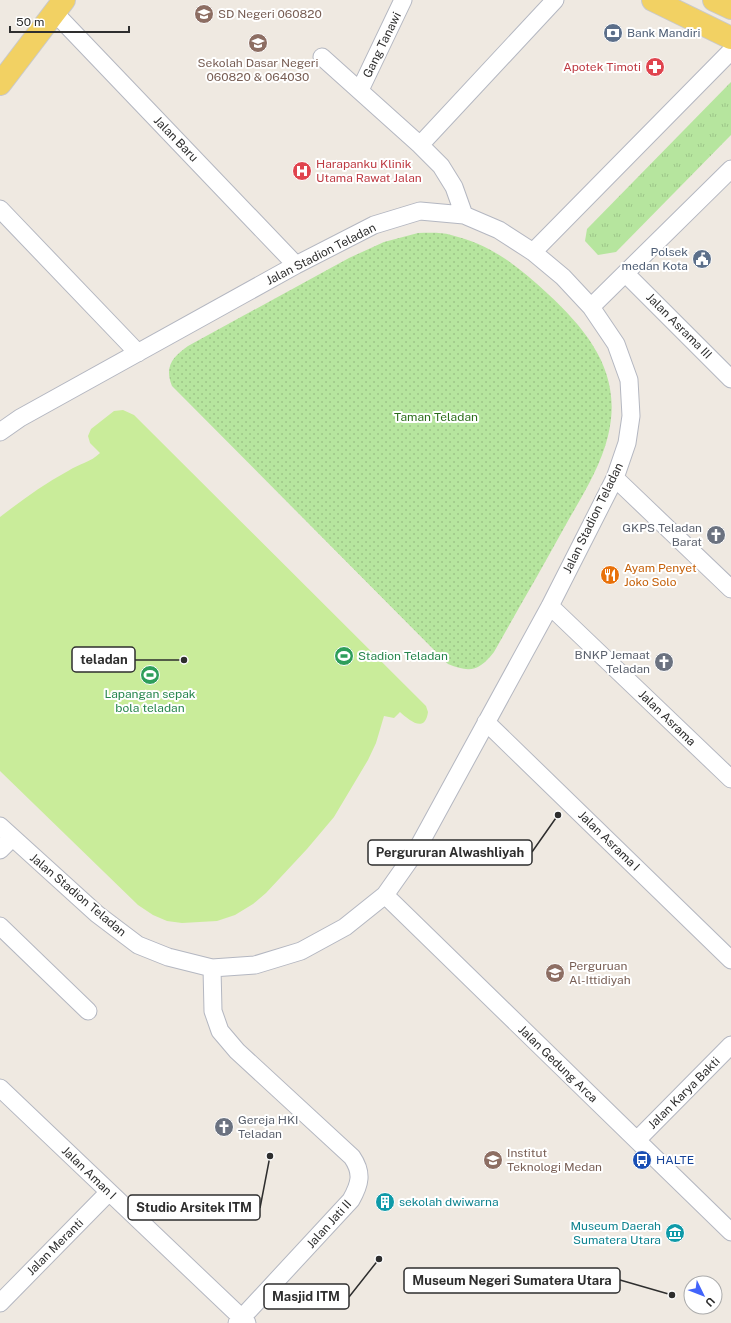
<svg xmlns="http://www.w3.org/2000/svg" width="731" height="1323" viewBox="0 0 731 1323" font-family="'Public Sans',sans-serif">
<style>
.grass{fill:url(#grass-tufts)}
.park{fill:url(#park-dots)}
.pitch{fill:#c9ec9a}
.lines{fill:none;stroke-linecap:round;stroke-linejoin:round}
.minor-casing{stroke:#b4b7c1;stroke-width:19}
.major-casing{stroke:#c9c9c9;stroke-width:24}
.minor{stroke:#fff;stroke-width:17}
.major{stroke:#f2d163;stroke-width:22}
.labels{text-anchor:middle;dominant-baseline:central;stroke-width:4;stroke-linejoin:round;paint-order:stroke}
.education-label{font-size:12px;fill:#785e54;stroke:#fff;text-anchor:start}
.service-label{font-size:12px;fill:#4e5e75;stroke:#fff;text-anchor:start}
.street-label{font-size:12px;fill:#2e2e2e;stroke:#fff}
.health-label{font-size:12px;fill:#be3a42;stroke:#fff;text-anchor:end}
.park-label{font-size:12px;fill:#2c6e1b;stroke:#fff}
.worship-label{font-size:12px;fill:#5b616d;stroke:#fff;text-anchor:end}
.food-label{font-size:12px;fill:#c56008;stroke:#fff;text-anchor:start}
.leisure-label{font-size:12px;fill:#27864d;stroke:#fff;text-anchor:start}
.transit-label{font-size:12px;fill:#164399;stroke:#fff;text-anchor:start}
.culture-label{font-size:12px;fill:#0d838f;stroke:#fff;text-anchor:start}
.leader{fill:none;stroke:#2e2e2e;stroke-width:1.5}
.callout-dot{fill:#2e2e2e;stroke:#fff;stroke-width:1.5}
.callout{fill:#fff;stroke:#2e2e2e;stroke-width:1.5}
.callout-label{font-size:13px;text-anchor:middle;font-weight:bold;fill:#2e2e2e}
</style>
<defs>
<pattern id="grass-tufts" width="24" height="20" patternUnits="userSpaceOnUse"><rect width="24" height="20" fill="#b6e59e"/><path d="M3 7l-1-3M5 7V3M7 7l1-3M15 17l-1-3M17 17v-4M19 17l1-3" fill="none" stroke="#9dc588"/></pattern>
<pattern id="park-dots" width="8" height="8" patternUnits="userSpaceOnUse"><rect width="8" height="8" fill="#b6e59e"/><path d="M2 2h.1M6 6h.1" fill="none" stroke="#9dc588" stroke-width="1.8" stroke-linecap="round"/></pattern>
</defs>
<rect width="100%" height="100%" fill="#efe9e1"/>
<!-- grass -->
<path class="grass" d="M731,82V135L616,252L598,255L585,241L587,229Z"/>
<!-- park -->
<path class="park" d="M418,233C428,233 441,232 451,235C492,245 518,266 548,294C590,333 623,375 608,436C600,469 580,499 564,528C541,570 517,611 494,652C479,671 470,673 448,664L172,386C164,366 173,357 188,346L349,258L384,242Z"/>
<!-- pitch -->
<path class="pitch" d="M123,410L134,415L426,706L428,712C425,734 409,720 400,712L394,718L384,716L376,743L368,760L334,817L307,849L266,893L253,904L235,915L217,921L182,923L167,921L153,915L138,905L0,771V517C22,500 44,484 68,471C79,464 91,462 100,453L90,443L88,436L91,429L114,411Z"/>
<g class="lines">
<defs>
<path id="minor" d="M55,13L296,265
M322,57L420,145L441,166L454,187L464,215
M360,90L403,0
M420,145L555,0
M0,209L138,353
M533,252L731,51
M626,274L731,379
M591,307L731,169
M0,432L20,418L296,265L374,225L420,211L464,215L499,230L533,252L563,277L591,307L616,344L629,380L631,416L627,443L615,478L550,606L416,851L385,895L345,927L301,951L255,965L212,968L168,957L138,945L97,914L0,826
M615,478L731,589
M550,606L731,779
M486,722L731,960
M0,850L12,838
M385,895L731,1232
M0,926L88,1011
M212,968L213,1011L220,1031L237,1051L352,1157C363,1173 360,1184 351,1200L237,1323
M0,1088L247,1323
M637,1140L731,1045
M0,1303L109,1192"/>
<path id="major" d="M653,0L731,38
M714,0L731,8
M0,84L64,0"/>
</defs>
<!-- minor casing -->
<use href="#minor" class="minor-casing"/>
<!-- major casing -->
<use href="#major" class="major-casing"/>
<!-- minor -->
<use href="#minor" class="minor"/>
<!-- major -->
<use href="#major" class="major"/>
</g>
<!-- icons -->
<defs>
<symbol id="school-disc" viewBox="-11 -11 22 22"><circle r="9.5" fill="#8d6e63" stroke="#fff"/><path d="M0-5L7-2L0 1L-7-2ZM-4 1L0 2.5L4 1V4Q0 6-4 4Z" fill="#fff"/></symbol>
<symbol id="bank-disc" viewBox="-11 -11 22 22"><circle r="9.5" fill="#5c6f8a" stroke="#fff"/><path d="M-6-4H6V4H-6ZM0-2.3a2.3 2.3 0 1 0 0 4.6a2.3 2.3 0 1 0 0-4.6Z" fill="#fff"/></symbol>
<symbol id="pharmacy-disc" viewBox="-11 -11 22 22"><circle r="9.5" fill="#e0444e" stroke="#fff"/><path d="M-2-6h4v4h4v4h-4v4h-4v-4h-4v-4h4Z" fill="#fff"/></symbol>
<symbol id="hospital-disc" viewBox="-11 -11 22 22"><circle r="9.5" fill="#e0444e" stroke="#fff"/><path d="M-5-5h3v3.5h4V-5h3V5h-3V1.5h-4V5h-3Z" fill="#fff"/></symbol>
<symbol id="civic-disc" viewBox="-11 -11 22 22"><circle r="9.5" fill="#5c6f8a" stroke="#fff"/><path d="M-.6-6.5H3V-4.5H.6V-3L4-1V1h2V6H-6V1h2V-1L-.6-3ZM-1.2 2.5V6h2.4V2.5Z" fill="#fff"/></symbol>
<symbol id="church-disc" viewBox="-11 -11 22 22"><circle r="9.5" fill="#6b7280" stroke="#fff"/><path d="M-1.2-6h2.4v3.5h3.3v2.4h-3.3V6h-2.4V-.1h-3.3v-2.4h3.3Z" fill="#fff"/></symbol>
<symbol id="restaurant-disc" viewBox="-11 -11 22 22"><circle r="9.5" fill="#e8710a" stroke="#fff"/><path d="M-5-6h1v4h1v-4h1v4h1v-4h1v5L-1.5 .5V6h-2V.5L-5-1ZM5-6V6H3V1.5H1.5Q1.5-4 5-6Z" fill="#fff"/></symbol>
<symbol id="stadium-disc" viewBox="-11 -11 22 22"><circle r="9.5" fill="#2e9e5b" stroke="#fff"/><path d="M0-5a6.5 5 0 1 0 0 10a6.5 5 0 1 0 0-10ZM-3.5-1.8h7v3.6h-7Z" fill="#fff"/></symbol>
<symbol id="university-disc" viewBox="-11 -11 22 22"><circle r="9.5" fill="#8d6e63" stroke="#fff"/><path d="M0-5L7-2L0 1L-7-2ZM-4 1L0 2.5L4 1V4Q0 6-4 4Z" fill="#fff"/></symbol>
<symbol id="bus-disc" viewBox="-11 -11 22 22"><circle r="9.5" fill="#1a4fb4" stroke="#fff"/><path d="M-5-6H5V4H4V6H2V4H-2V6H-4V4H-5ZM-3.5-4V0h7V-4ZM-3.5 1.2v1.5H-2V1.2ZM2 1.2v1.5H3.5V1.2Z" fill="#fff"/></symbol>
<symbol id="building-disc" viewBox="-11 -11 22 22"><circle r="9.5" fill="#0f9aa8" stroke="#fff"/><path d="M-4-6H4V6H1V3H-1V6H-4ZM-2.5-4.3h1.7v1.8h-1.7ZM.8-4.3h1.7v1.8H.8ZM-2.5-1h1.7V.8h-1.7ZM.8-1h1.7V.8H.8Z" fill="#fff"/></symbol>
<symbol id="museum-disc" viewBox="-11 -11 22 22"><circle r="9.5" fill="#0f9aa8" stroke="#fff"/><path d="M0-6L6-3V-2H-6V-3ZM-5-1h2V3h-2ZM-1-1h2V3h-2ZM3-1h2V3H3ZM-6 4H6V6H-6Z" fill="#fff"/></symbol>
</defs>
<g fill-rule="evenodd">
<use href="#school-disc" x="193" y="3" width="22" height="22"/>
<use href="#bank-disc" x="602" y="22" width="22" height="22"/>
<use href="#school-disc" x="247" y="32" width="22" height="22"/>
<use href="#pharmacy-disc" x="644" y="56" width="22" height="22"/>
<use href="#hospital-disc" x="291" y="160" width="22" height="22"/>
<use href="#civic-disc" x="691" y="248" width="22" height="22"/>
<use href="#church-disc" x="705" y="524" width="22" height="22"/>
<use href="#restaurant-disc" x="599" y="564" width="22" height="22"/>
<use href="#stadium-disc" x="333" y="645" width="22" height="22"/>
<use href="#church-disc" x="653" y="651" width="22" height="22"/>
<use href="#stadium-disc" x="139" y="664" width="22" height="22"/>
<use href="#school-disc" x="544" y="962" width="22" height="22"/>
<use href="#church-disc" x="213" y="1116" width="22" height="22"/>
<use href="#university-disc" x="482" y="1149" width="22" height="22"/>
<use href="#bus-disc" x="631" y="1149" width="22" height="22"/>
<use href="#building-disc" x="374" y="1191" width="22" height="22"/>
<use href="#museum-disc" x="664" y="1222" width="22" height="22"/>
</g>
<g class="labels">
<!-- education labels -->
<g class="education-label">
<text x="218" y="14">SD Negeri 060820</text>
<text x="258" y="63" text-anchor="middle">Sekolah Dasar Negeri<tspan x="258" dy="14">060820 &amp; 064030</tspan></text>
<text x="569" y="966">Perguruan<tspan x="569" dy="14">Al-Ittidiyah</tspan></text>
<text x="507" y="1153">Institut<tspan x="507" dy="14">Teknologi Medan</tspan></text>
</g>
<!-- service labels -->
<g class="service-label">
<text x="627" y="33">Bank Mandiri</text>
<text x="688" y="252" text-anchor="end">Polsek<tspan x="688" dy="14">medan Kota</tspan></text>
</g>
<!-- street labels -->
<g class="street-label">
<text transform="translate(382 45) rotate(-64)">Gang Tanawi</text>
<text transform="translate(176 139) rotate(46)">Jalan Baru</text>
<text transform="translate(321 254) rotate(-27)">Jalan Stadion Teladan</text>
<text transform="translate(679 326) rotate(45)">Jalan Asrama III</text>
<text transform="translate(593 518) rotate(-64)">Jalan Stadion Teladan</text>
<text transform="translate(667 718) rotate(44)">Jalan Asrama</text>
<text transform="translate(609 841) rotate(44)">Jalan Asrama I</text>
<text transform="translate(78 895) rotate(40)">Jalan Stadion Teladan</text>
<text transform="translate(558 1064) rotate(44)">Jalan Gedung Arca</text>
<text transform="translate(684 1093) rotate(-45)">Jalan Karya Bakti</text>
<text transform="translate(89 1173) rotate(44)">Jalan Aman I</text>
<text transform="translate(329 1224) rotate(-48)">Jalan Jati II</text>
<text transform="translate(55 1247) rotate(-45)">Jalan Meranti</text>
</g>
<!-- health labels -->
<g class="health-label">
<text x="641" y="67">Apotek Timoti</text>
<text x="316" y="164" text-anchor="start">Harapanku Klinik<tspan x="316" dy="14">Utama Rawat Jalan</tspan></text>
</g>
<!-- park labels -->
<g class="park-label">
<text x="436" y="417">Taman Teladan</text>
</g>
<!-- worship labels -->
<g class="worship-label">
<text x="702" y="528">GKPS Teladan<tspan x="702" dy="14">Barat</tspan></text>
<text x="650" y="655">BNKP Jemaat<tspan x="650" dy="14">Teladan</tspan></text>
<text x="238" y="1120" text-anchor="start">Gereja HKI<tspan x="238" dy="14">Teladan</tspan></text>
</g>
<!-- food labels -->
<g class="food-label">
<text x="624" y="568">Ayam Penyet<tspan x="624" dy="14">Joko Solo</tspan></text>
</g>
<!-- leisure labels -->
<g class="leisure-label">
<text x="358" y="656">Stadion Teladan</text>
<text x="150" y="694" text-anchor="middle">Lapangan sepak<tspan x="150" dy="14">bola teladan</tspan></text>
</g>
<!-- transit labels -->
<g class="transit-label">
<text x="656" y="1160">HALTE</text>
</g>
<!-- culture labels -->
<g class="culture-label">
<text x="399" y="1202">sekolah dwiwarna</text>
<text x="661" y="1226" text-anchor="end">Museum Daerah<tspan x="661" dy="14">Sumatera Utara</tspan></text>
</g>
</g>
<!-- callouts -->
<path class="leader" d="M184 660L135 660M558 815L532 852M270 1156L260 1208M672 1295L620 1280M379 1259L349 1297"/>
<g class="callout-dot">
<circle cx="184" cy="660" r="4"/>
<circle cx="558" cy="815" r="4"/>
<circle cx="270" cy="1156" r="4"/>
<circle cx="672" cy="1295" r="4"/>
<circle cx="379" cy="1259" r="4"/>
</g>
<g class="callout">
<rect x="72" y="647" width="63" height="25" rx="4"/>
<rect x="368" y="840" width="164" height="25" rx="4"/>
<rect x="128" y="1195" width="132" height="25" rx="4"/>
<rect x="404" y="1268" width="216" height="25" rx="4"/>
<rect x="264" y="1284" width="85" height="25" rx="4"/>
</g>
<g class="callout-label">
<text x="104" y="664">teladan</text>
<text x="450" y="857">Pergururan Alwashliyah</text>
<text x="194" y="1212">Studio Arsitek ITM</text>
<text x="512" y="1285">Museum Negeri Sumatera Utara</text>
<text x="306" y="1301">Masjid ITM</text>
</g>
<!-- north arrow -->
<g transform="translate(703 1295) rotate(133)"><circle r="19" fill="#ffffff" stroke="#ababab"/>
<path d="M0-3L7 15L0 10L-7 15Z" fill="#4264fb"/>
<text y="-6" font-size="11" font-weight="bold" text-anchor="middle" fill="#2e2e2e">U</text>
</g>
<!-- scale -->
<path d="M10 26v6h119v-6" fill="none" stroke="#2e2e2e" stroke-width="2"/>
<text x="16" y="26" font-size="12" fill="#2e2e2e" stroke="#ffffff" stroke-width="3" paint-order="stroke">50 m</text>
</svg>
